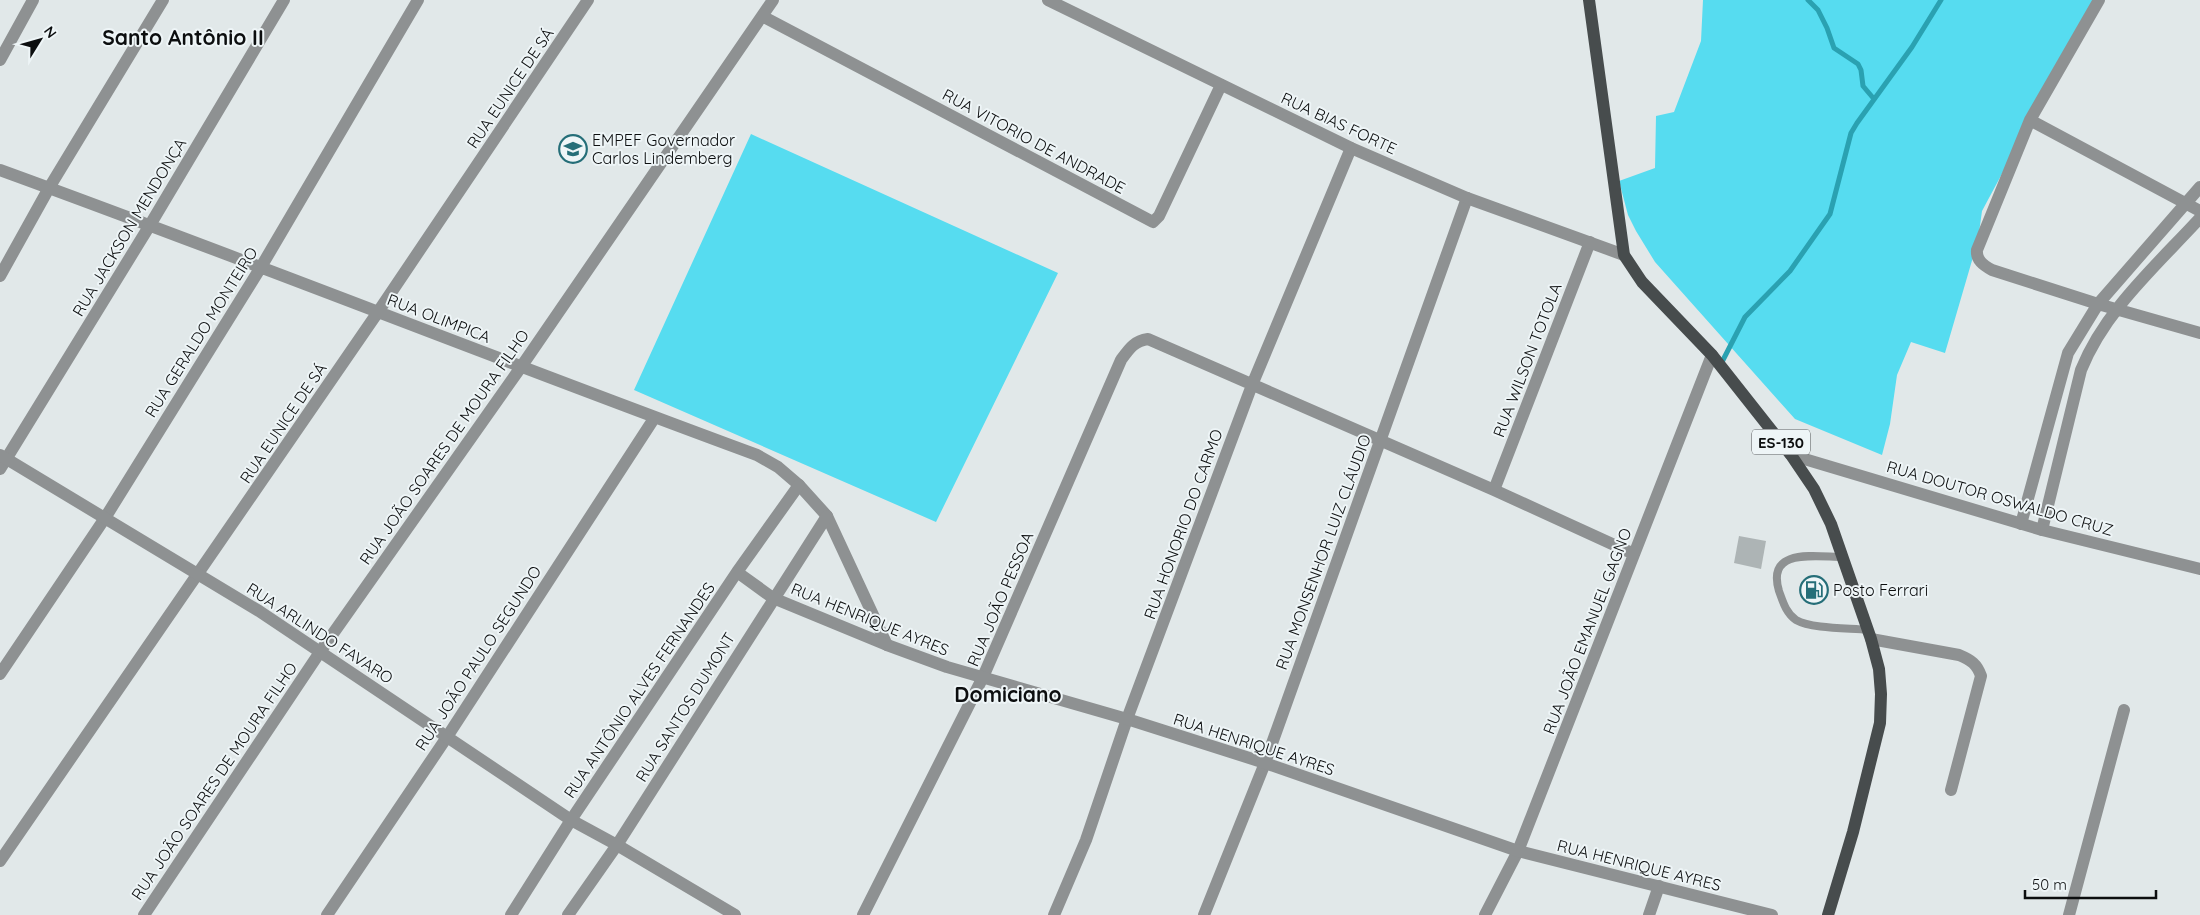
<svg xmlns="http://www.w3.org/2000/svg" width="2200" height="915" viewBox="0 0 2200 915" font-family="Quicksand,sans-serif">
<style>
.green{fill:#56dcf0}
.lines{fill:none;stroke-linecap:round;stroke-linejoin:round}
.stream{stroke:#2aa1b1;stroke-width:5}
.building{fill:#adb4b5}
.service{stroke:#8e9192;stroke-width:8}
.minor{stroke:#8e9192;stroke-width:12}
.tertiary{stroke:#8e9192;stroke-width:12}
.primary{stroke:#474c4d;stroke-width:12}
.labels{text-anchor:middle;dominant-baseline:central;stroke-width:4;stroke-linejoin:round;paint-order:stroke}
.shield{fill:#eef5f7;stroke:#505355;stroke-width:1}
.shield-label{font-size:15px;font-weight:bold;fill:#0c0e0f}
.street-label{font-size:16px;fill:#0c0e0f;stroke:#eef5f7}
.poi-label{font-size:16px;fill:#0c0e0f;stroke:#eef5f7;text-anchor:start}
.district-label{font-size:21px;font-weight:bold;fill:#0c0e0f;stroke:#eef5f7}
</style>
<rect width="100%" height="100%" fill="#e1e8e9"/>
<!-- green -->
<path class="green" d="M1703,0H2095L1982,211L1978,240L1945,353L1911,342L1897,375L1890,424L1882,455L1795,419L1655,262L1636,231L1628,215L1619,181L1655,168L1656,116L1674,112L1701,41Z
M751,134L1058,273L936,522L634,390Z"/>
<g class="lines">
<!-- stream -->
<path class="stream" d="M1808,0L1818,10L1827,28L1834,48L1858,64L1861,70L1863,86L1874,99
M1722,362L1745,317L1790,271L1830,214L1851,133L1857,123L1912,47L1941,0"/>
</g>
<!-- building -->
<path class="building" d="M1739,536L1766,541L1761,569L1734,563Z"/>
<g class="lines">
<!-- service -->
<path class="service" d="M1843,557C1816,557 1766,547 1779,591C1783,602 1786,613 1796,620C1812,629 1849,628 1868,630"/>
<!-- minor -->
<path class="minor" d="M2099,0L2030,120L1977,250C1976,260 1983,265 1992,270L2098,304L2200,333
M762,16L1153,222L1159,216L1221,85
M0,60L33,0
M2030,120L2200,211
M0,170C253,262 504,362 757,455L778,467L799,485L827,516L887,645
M0,276L49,188L163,0
M0,469L150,225L284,0
M1494,490L1590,242
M2021,524L2068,353L2098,304L2200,187
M2042,530L2081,370C2105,310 2157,265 2200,218
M1871,639L1959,655C1971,660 1977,664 1981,676L1951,790
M0,674L105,518L261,267L418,0
M617,845L735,915
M0,861L378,312L588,0
M144,915L320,652L521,367L773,0
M327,915L447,737L655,417
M863,915L983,677L1121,360C1129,349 1134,341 1148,339L1494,490L1634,554
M1054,915L1086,840L1127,719L1252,385L1351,148
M1204,915L1265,763L1467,198
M1485,915L1518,851L1712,355
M1649,915L1659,886
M2069,915L2124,710"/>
<!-- tertiary -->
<path class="tertiary" d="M1048,0L1351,148L1467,198L1624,255
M0,455L259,611L571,820L617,845
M1791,455L2042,530L2200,569
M737,572L773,598L887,645L947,667L1127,719L1265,763L1518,851L1772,915
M511,915L571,820L737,572L799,485
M568,915L617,845L827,516"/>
<!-- primary -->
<path class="primary" d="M1589,0L1624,255L1642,282L1712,355L1791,455L1814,489L1831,524L1871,639L1879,669L1881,694L1880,723L1853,832L1828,915"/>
</g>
<!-- icons -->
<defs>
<symbol id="school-ring" viewBox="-11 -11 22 22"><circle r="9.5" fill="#eef5f7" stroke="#256e78" stroke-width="1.5"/><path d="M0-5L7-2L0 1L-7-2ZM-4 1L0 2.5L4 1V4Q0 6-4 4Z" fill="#256e78"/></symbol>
<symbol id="fuel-ring" viewBox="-11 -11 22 22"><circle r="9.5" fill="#eef5f7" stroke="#256e78" stroke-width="1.5"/><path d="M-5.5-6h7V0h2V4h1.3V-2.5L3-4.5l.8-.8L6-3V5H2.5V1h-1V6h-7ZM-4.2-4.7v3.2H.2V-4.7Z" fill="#256e78"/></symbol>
</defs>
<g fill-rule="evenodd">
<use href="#school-ring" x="557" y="133" width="32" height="32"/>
<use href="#fuel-ring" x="1798" y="574" width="32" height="32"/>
</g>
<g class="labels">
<!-- shield labels -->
<rect class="shield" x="1752" y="429.5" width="58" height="25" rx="4"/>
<g class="shield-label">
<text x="1781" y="442">ES-130</text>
</g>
<!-- street labels -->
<g class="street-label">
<text transform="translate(510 88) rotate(-56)">RUA EUNICE DE SÁ</text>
<text transform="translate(1339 123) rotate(25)">RUA BIAS FORTE</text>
<text transform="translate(1034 141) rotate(28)">RUA VITORIO DE ANDRADE</text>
<text transform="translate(129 227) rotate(-59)">RUA JACKSON MENDONÇA</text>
<text transform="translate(439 318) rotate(21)">RUA OLIMPICA</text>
<text transform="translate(201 332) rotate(-58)">RUA GERALDO MONTEIRO</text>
<text transform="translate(1527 360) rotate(-69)">RUA WILSON TOTOLA</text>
<text transform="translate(283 423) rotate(-56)">RUA EUNICE DE SÁ</text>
<text transform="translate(444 447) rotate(-55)">RUA JOÃO SOARES DE MOURA FILHO</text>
<text transform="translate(2000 498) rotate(16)">RUA DOUTOR OSWALDO CRUZ</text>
<text transform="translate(1183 524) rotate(-70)">RUA HONORIO DO CARMO</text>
<text transform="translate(1323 552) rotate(-70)">RUA MONSENHOR LUIZ CLÁUDIO</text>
<text transform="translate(1000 599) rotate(-67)">RUA JOÃO PESSOA</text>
<text transform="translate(870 619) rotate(22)">RUA HENRIQUE AYRES</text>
<text transform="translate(1587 631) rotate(-69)">RUA JOÃO EMANUEL GAGNO</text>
<text transform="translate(320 633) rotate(33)">RUA ARLINDO FAVARO</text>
<text transform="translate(478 658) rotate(-57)">RUA JOÃO PAULO SEGUNDO</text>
<text transform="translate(639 690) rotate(-56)">RUA ANTÔNIO ALVES FERNANDES</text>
<text transform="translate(685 707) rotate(-58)">RUA SANTOS DUMONT</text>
<text transform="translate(1254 744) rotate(18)">RUA HENRIQUE AYRES</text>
<text transform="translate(214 781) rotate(-56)">RUA JOÃO SOARES DE MOURA FILHO</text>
<text transform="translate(1639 865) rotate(14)">RUA HENRIQUE AYRES</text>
</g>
<!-- poi labels -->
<g class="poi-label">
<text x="592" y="140">EMPEF Governador<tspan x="592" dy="18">Carlos Lindemberg</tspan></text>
<text x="1833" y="590">Posto Ferrari</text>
</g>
<!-- district labels -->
<g class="district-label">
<text x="183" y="37">Santo Antônio II</text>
<text x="1008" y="694">Domiciano</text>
</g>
</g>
<!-- north arrow -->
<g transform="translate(40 40) rotate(53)" stroke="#eef5f7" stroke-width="4" paint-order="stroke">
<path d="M0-4L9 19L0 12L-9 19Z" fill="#0c0e0f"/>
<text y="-8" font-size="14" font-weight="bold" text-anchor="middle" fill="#0c0e0f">N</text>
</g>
<!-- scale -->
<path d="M2025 890v8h131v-8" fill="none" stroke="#0c0e0f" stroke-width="2.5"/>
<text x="2032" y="890" font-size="15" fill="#0c0e0f" stroke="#eef5f7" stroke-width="4" paint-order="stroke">50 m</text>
</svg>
